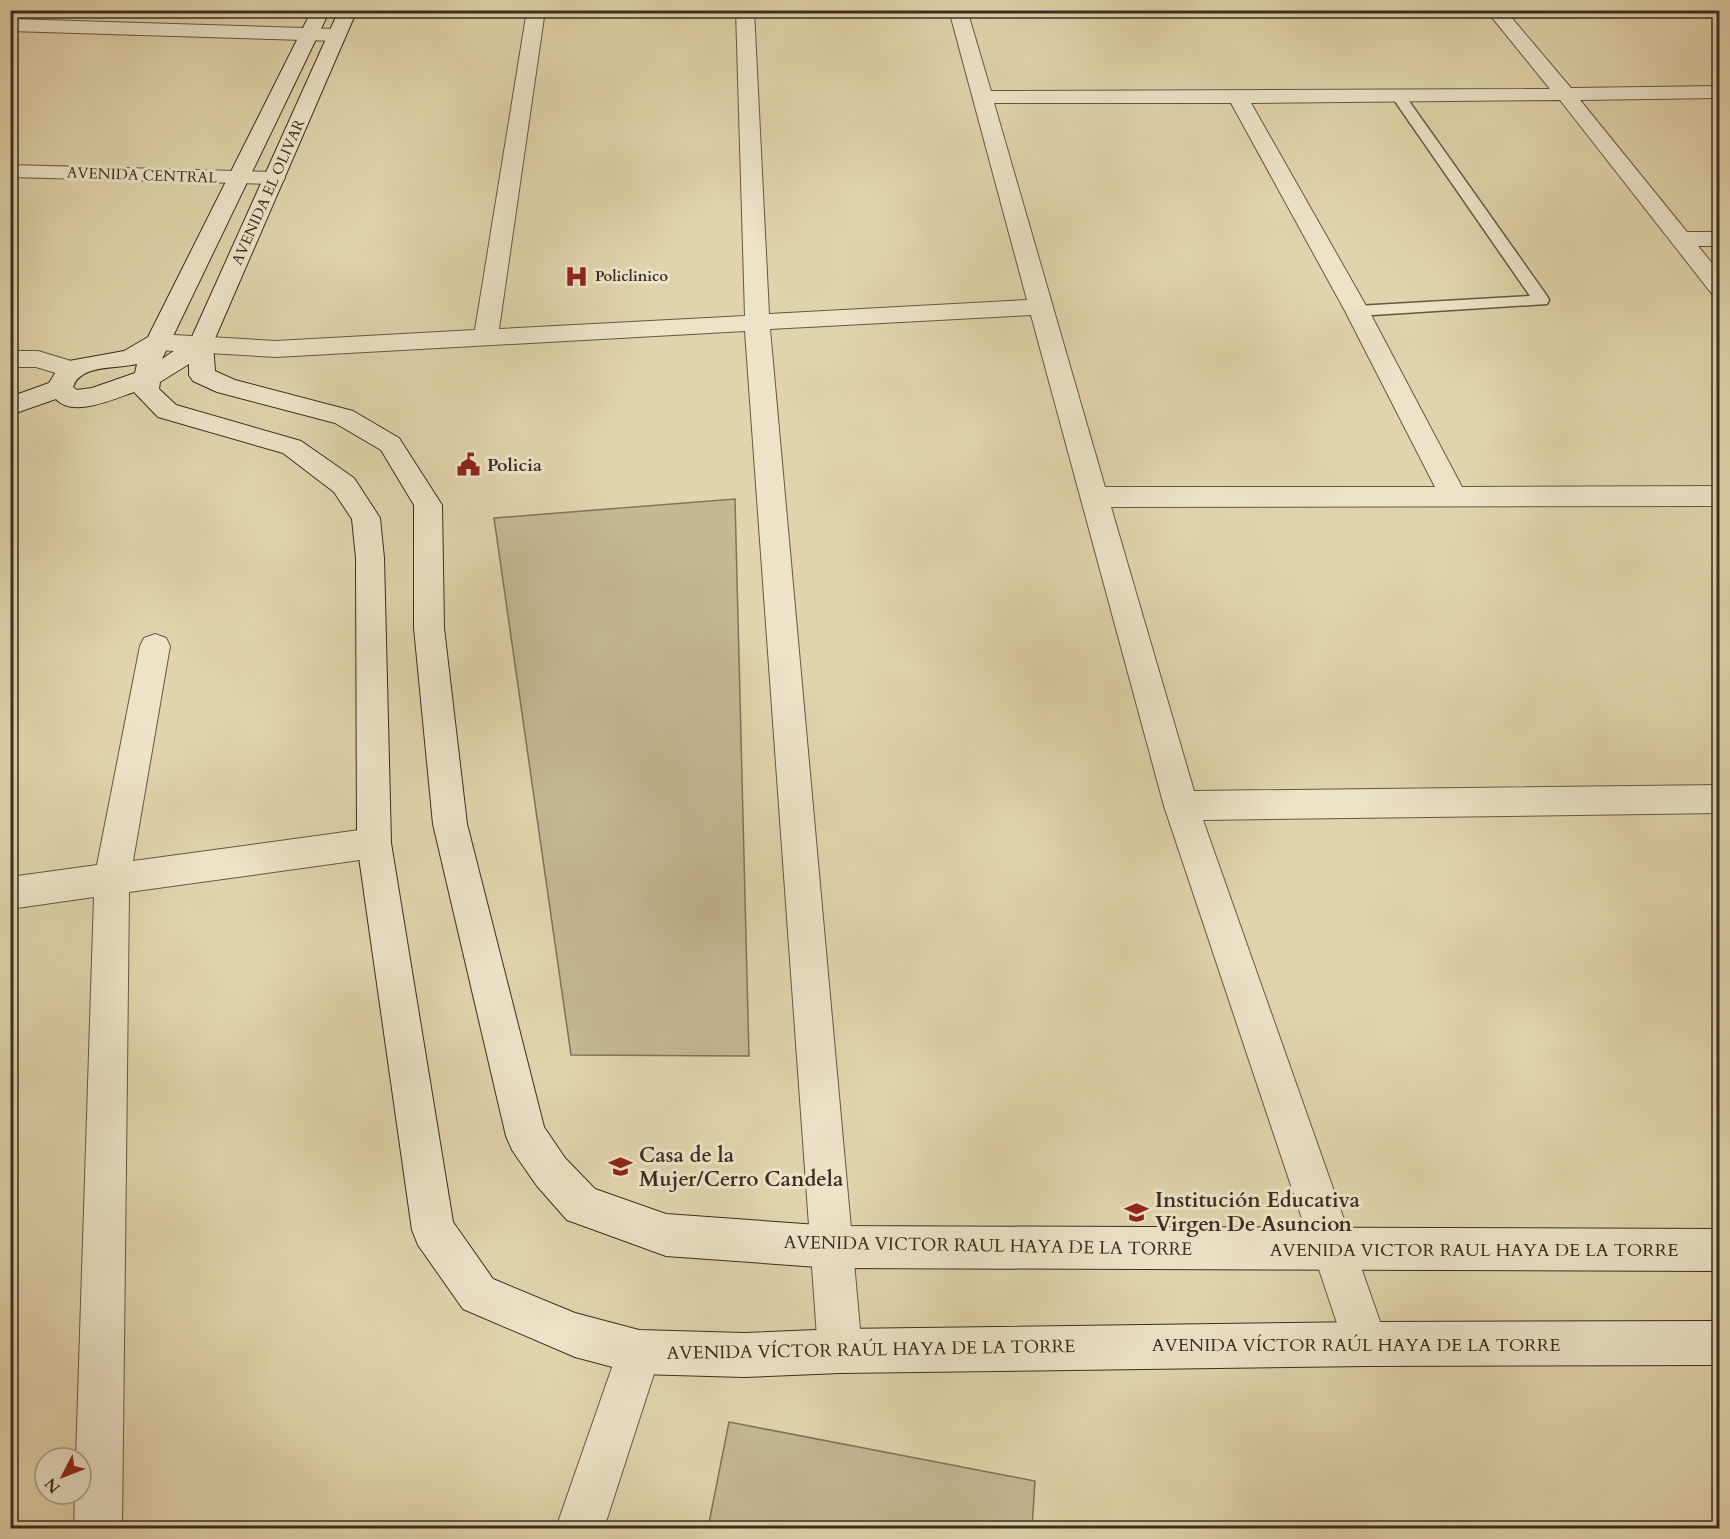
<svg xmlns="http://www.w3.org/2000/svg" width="1730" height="1539" viewBox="0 0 1730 1539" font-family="Cardo,serif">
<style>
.green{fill:#c5b894;stroke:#80735a;stroke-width:1.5}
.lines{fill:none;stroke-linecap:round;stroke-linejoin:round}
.lane-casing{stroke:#645844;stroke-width:3}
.street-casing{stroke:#645844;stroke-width:2}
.secondary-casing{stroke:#3a2e21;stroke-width:2}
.lane{fill:#ece3c9;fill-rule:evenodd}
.street{fill:#ece3c9;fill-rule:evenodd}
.secondary{fill:#ece3c9;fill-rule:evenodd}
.labels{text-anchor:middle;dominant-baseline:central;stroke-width:6;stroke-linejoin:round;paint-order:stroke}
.far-street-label{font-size:15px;fill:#3a2e21;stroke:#ece3c9}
.far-poi-label{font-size:15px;font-weight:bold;fill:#3a2e21;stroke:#ece3c9;text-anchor:start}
.poi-label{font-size:18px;font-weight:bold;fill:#3a2e21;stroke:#ece3c9;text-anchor:start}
.street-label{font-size:18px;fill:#3a2e21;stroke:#ece3c9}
.near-poi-label{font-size:21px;font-weight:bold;fill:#3a2e21;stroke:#ece3c9;text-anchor:start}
</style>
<rect width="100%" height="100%" fill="#e1d4ac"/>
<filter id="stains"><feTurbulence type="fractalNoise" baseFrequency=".00333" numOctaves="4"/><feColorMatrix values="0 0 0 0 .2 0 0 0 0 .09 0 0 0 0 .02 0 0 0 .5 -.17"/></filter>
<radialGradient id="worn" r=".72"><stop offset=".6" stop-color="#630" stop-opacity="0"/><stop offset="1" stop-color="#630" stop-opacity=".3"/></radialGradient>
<!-- green -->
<path class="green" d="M735,499L749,1056L571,1055L494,518Z
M729,1422L1035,1481L1032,1528H708Z"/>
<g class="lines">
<defs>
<path id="lane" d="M1399,93L1404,94L1547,296L1549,300L1547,304L1357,316L1351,315L1349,311L1357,306L1530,296L1392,97Z"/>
<path id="street" d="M527,10H545L499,329L745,316L736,10H754L769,314L1027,300L949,10H967L991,91L1550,89L1486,10H1505L1571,88L1720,86V98L1580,100L1687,232H1720V246H1698L1720,273V296L1712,294L1560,100L1251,103L1369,311L1462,487L1720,486V506L1111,507L1194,791L1720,785V813L1203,820L1388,1344L1382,1360L1366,1366L1350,1360L1344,1344L1164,806L1031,315L770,329L862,1351L856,1367L840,1373L824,1367L818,1351L745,331L276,357L157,350L148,347L145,342L148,337L157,334L276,341L475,330ZM994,103H1231L1345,311L1435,487H1105Z
M10,19L337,29L344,31L346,35L344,39L337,41L10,31Z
M10,165L274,172L282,173L285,178L282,183L274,184L10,177Z
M10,351H38L81,364L85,370L81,376L72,378L36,367H10Z
M155,634L166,638L170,646L133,861L374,828L386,832L391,843L386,854L374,858L129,892L122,1528H74L75,1494H81V1458H76L94,897L10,909V877L97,865L140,646L144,638Z
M639,1330L655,1336L661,1352L604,1528H556L623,1336Z"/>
<path id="secondary" d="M312,10H330L162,359L191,339L339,10H357L213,343L215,371L235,380L353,411L399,438L442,505L444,628L467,824L544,1127L565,1158L595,1189L666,1214L832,1226L1720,1229V1271L832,1268L666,1256L567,1220L537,1186L512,1150L506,1136L433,824L414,628V505L381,450L335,423L217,392L193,381L189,375V364L160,382L159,389L176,405L301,441L354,478L380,518L384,558L391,843L453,1222L493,1279L575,1313L639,1330L744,1333L840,1329L1366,1322L1720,1321V1365L1366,1366L840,1373L744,1377L639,1374L575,1357L463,1309L418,1245L412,1230L357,843L356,558L352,519L334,492L283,453L158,417L134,392C114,399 72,418 56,399L10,415V397L49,383L60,365L69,361L124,351L148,337ZM137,364L135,373L92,388L77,390L73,387C80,364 117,369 137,364Z"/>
</defs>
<!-- lane casing -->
<use href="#lane" class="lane-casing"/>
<!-- street casing -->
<use href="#street" class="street-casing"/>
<!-- secondary casing -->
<use href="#secondary" class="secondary-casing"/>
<!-- lane -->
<use href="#lane" class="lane"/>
<!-- street -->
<use href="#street" class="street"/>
<!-- secondary -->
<use href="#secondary" class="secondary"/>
</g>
<!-- icons -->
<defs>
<symbol id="hospital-bare" viewBox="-9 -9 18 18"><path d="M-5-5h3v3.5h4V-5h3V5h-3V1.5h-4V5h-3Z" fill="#8f2418" stroke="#ece3c9" stroke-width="2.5" paint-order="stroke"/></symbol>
<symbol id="civic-bare" viewBox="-9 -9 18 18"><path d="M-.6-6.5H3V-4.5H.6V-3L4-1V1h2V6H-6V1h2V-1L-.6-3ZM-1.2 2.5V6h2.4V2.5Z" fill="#8f2418" stroke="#ece3c9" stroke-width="2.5" paint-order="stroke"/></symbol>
<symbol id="school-bare" viewBox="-9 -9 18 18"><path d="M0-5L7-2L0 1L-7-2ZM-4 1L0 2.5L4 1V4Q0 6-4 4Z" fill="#8f2418" stroke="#ece3c9" stroke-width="2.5" paint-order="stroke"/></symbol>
</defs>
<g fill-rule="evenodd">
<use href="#hospital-bare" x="560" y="260" width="33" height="33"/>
<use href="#civic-bare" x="452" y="448" width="33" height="33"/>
<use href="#school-bare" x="604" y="1150" width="33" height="33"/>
<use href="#school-bare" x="1120" y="1196" width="33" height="33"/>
</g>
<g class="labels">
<!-- far-street labels -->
<g class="far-street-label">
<text transform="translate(142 175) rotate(2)">AVENIDA CENTRAL</text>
<text transform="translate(268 192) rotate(-66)">AVENIDA EL OLIVAR</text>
</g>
<!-- far-poi labels -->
<g class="far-poi-label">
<text x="595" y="276">Policlinico</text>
</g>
<!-- poi labels -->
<g class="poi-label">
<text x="487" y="465">Policia</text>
</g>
<!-- street labels -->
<g class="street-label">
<text transform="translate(988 1246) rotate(1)">AVENIDA VICTOR RAUL HAYA DE LA TORRE</text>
<text x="1474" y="1250">AVENIDA VICTOR RAUL HAYA DE LA TORRE</text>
<text x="1356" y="1345">AVENIDA VÍCTOR RAÚL HAYA DE LA TORRE</text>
<text transform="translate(871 1350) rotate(-1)">AVENIDA VÍCTOR RAÚL HAYA DE LA TORRE</text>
</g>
<!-- near-poi labels -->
<g class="near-poi-label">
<text x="639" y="1155">Casa de la<tspan x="639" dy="24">Mujer/Cerro Candela</tspan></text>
<text x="1155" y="1200">Institución Educativa<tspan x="1155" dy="24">Virgen De Asuncion</tspan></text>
</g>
</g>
<!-- margin -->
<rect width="1730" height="1539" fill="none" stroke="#e1d4ac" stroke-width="36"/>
<rect x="12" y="12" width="1706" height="1515" fill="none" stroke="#3a2e21" stroke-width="3"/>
<rect x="18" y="18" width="1694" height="1503" fill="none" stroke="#3a2e21" stroke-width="1.5"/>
<!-- north arrow -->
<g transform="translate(63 1476) rotate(228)"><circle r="28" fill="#ece3c9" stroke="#a59b86" stroke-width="1.5"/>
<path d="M0-4.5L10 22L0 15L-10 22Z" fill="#8f2418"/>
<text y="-9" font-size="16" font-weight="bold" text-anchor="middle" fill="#3a2e21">N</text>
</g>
<rect width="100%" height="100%" filter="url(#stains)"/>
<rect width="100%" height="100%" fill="url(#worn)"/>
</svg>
